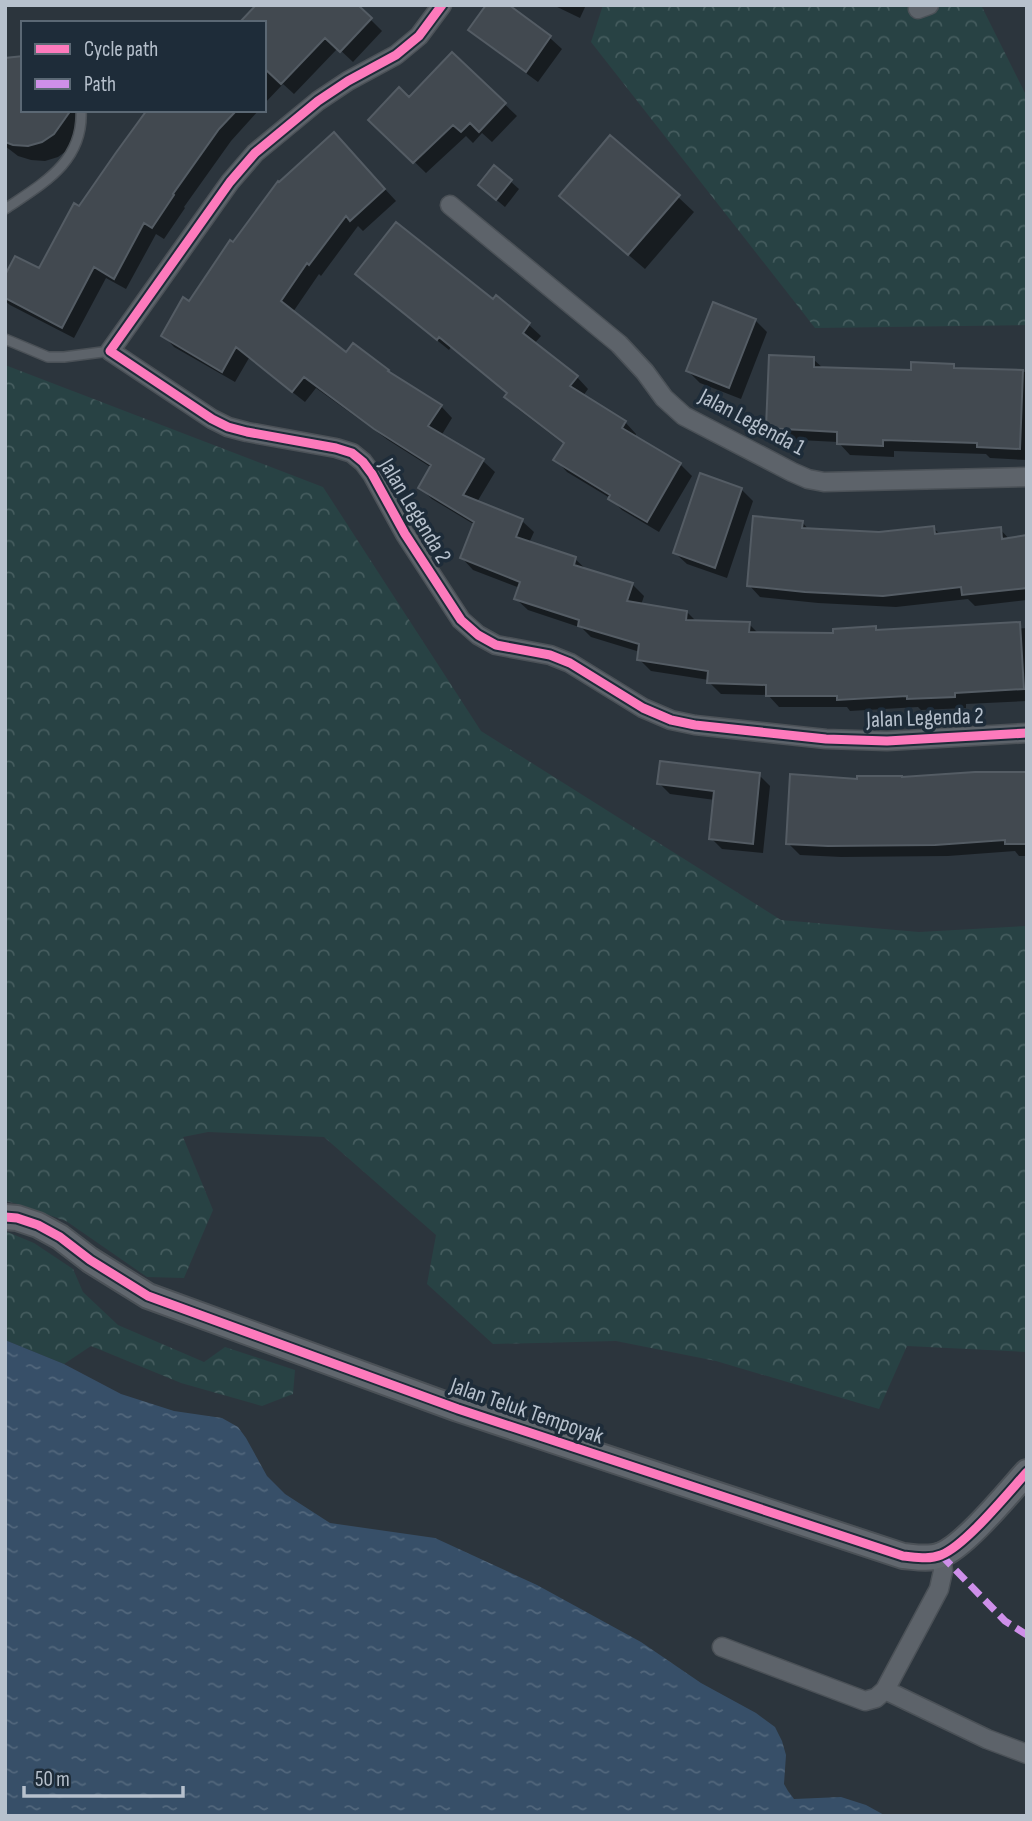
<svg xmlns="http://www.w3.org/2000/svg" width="1032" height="1821" viewBox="0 0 1032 1821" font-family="'Sofia Sans Condensed',sans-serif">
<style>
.forest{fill:url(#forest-crowns)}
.water{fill:url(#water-ripples)}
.shadow{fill:#0007}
.building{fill:#424950;stroke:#545c64;stroke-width:2}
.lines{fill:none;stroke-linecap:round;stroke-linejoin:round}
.lane-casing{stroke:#4b5157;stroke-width:12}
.street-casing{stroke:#4b5157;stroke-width:21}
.secondary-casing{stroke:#4b5157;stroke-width:28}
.lane{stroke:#5d636a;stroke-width:9}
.street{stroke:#5d636a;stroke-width:18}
.secondary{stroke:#61676e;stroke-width:24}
.quiet{stroke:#ce8fe9;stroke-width:7;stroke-dasharray:14 7;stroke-linecap:butt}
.cycleway-casing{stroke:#1e2c39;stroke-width:13}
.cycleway{stroke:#fd7abc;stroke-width:9}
.labels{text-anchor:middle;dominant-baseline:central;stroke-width:7;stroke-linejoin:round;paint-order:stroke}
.street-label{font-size:23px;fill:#b7c1cd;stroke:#1e2c39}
</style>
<defs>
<pattern id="forest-crowns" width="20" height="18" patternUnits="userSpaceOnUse" patternTransform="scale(1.75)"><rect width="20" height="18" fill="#284244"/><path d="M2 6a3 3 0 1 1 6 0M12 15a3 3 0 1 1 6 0" fill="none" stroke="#455c5e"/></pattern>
<pattern id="water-ripples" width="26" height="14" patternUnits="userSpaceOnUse" patternTransform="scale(1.75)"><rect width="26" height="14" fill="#374f68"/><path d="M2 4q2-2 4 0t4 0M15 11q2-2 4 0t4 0" fill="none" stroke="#52677c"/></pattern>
</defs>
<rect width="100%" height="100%" fill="#2c353d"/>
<!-- forest -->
<path class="forest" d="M603,5H981L1027,97V325L815,328L591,42Z
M5,365L323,487L481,731L781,920L919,932L1027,926V1352L907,1346L879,1409L716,1361L616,1341L493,1344L427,1284L436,1235L324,1137L208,1132L183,1137L213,1210L184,1278L147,1277L66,1221L18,1204L5,1201Z
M5,1231L34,1243L73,1269L83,1292L118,1325L204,1362L225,1347L295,1370L293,1394L262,1406L181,1383L91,1346L64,1364L5,1340Z"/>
<!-- water -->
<path class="water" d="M5,1340L64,1364L121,1394L174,1411L222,1418L238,1427L246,1438L267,1476L285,1494L330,1523L435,1538L537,1585L641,1642L701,1683L756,1713L775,1727L782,1741L786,1755L784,1784L788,1791L794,1799L841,1797L866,1805L886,1816H5Z"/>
<!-- shadow -->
<path class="shadow" d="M356,5L382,31L353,62L338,48L294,94L283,84L264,104V23Z
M506,5L550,38L562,49L538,82L482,41L470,29Z
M553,5H586L580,18Z
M452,54L517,116L492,142L482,133L473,143L466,136L426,173L371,120L409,99Z
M5,61L23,110H81L77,138L69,149L58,157L45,161L31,160L18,156L5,146Z
M149,110H259L231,141L184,207L185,208L164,239L156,234L126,289L106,278L74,338L10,305L5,301V279L39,270Z
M345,146L396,201L363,231L358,226L321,276L319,274L293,312L346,355L388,371L395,378L441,406L452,418L441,436L483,461L495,472L477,502L522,521L534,532L529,543L575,559L588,571L632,584L644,596L641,605L687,612L697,622L749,624L759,634H835L875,628L879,632L950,633L1027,628V701L966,704V708L921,710L918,707L850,711L847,707H779L768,695L721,694L709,682V680L651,671L639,659L640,652L591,637L582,628L528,610L516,599L520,588L473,570L462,558L475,525L432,499L420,488L432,468L388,440L316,388L305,402L249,358L235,382L174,347L163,335L233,244Z
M494,167L519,189L505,207L487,192Z
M678,197L694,212L645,269L577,211Z
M369,285L493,302L496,298L529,325L541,336L534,344L577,377L588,389L583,396L625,422L636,434L635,437L680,464L692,476L659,532L622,510L610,498L567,472L556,460L565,445L518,409L506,397L509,394L451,347L449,350Z
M755,320L767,332L741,399L700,383L688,371Z
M813,359L824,369L913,372L953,366L957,369L1027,372V460L990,458L986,454L894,451V457L850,455L838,442L779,439L768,427Z
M741,489L753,501L727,578L687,564L675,553Z
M802,522L809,530L879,534L933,528L941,535L1000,529L1010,540L1027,537V600L975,606L968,599L896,607L818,603L760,597L749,585Z
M1027,773V856H1019L1015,851L948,856L841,857L800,855L788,843L859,780L901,777Z
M759,775L770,786L763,853L722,849L711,838L715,800L670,794L659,783Z"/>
<!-- building -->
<path class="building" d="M256,5H358L372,18L340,52L325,38L281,84L264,68V23H239Z
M486,5H509L551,36L526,72L468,30Z
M452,52L506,103L479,132L470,123L461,132L453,125L413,163L368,120L399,87L409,97Z
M23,56V110H71L54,134L42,142L28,146L13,145L5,142V58Z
M147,110H237L219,129L173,194L174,195L152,228L144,223L114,279L94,267L62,328L5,298V275L15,256L39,268L74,203L79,206L115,154Z
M334,132L385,189L350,221L346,216L309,265L307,263L281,301L346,352L353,343L389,370L388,371L442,405L428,426L484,459L463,495L523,519L516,537L576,557L574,565L633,583L627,601L687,611L686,620L750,622L749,632L833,633V629L876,626V630L1020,622L1024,689L955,693V697L907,699V696L837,700V696H766V685L707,683L708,671L637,660L639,644L578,626L579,620L514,599L520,582L460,558L474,522L418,488L431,465L374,429L304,377L292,392L236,347L222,372L161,336L183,297L189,301L230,240L233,242L278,181L279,182Z
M610,135L680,195L628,255L559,196Z
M494,165L512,180L496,200L478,185Z
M396,222L493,299L496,295L530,323L523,333L578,376L570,386L626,421L622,428L681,463L647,522L608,499L610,495L553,460L564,443L504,397L507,393L439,337L437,340L355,274Z
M713,302L756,319L729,388L686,371Z
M769,355L814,357V367L911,370V362L954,364V368L1023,370L1020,449L977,447V443L883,440V446L837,444V432L766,428Z
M700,473L742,488L715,568L673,553Z
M753,516L803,521L802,528L879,532L934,526L935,534L1001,527L1002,539L1027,535V588L962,595L961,587L883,596L805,592L747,586Z
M660,761L760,773L753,844L709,839L714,791L657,784Z
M975,772H1027V844H1005V840L935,845L828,846L786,844L790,774L857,779V776H902V777Z"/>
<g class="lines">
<defs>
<path id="lane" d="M5,209C42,184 84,162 81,110
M5,339L48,357H64L110,351"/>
<path id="street" d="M442,5L419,36L396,55L348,81L318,101L255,153L230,182L110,351L212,419L228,427L247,432L336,448L352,453L363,462L372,474L405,534L461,620L478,635L496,645L550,655L570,663L643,708L671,720L695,725L826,739L887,741L1027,733
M918,9L929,5
M450,205L619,344L645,372L664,398L684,416L792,472L808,479L824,482L1027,477
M722,1647L865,1701L876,1698L885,1690L939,1589L943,1571L941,1555
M885,1690L987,1739L1027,1754"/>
<path id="secondary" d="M5,1217L17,1218L38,1225L60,1237L90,1260L148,1296L458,1409L903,1556C915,1557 929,1560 941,1555C965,1546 1008,1493 1027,1472"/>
</defs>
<!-- lane casing -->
<use href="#lane" class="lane-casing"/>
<!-- street casing -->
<use href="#street" class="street-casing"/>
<!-- secondary casing -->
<use href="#secondary" class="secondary-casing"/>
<!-- lane -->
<use href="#lane" class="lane"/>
<!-- street -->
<use href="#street" class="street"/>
<!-- secondary -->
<use href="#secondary" class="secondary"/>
<!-- quiet -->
<path class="quiet" d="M941,1555L1005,1621L1027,1635"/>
<defs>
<path id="cycleway" d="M442,5L419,36L396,55L348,81L318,101L255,153L230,182L110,351L212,419L228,427L247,432L336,448L352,453L363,462L372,474L405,534L461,620L478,635L496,645L550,655L570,663L643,708L671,720L695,725L826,739L887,741L1027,733
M5,1217L17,1218L38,1225L60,1237L90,1260L148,1296L458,1409L903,1556C915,1557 929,1560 941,1555C965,1546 1008,1493 1027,1472"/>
</defs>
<!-- cycleway casing -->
<use href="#cycleway" class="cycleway-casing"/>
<!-- cycleway -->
<use href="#cycleway" class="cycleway"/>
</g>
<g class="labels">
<!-- street labels -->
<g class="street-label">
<text transform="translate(752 422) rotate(28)">Jalan Legenda 1</text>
<text transform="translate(415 511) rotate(59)">Jalan Legenda 2</text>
<text transform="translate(925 718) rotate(-2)">Jalan Legenda 2</text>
<text transform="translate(527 1411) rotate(19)">Jalan Teluk Tempoyak</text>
</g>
</g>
<!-- border -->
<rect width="1032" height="1821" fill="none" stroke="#b7c1cd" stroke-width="14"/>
<!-- legend -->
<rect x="21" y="21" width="245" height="91" fill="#1e2c39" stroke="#5b6874" stroke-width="2"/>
<rect x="35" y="44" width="35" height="10" fill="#fd7abc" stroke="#5b6874" stroke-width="2"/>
<text x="84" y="56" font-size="21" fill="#b7c1cd">Cycle path</text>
<rect x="35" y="79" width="35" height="10" fill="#ce8fe9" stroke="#5b6874" stroke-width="2"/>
<text x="84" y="91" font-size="21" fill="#b7c1cd">Path</text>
<!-- scale -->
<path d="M24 1786v10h159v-10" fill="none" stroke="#b7c1cd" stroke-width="3.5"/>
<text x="35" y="1786" font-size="21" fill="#b7c1cd" stroke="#1e2c39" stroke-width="5" paint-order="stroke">50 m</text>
</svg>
